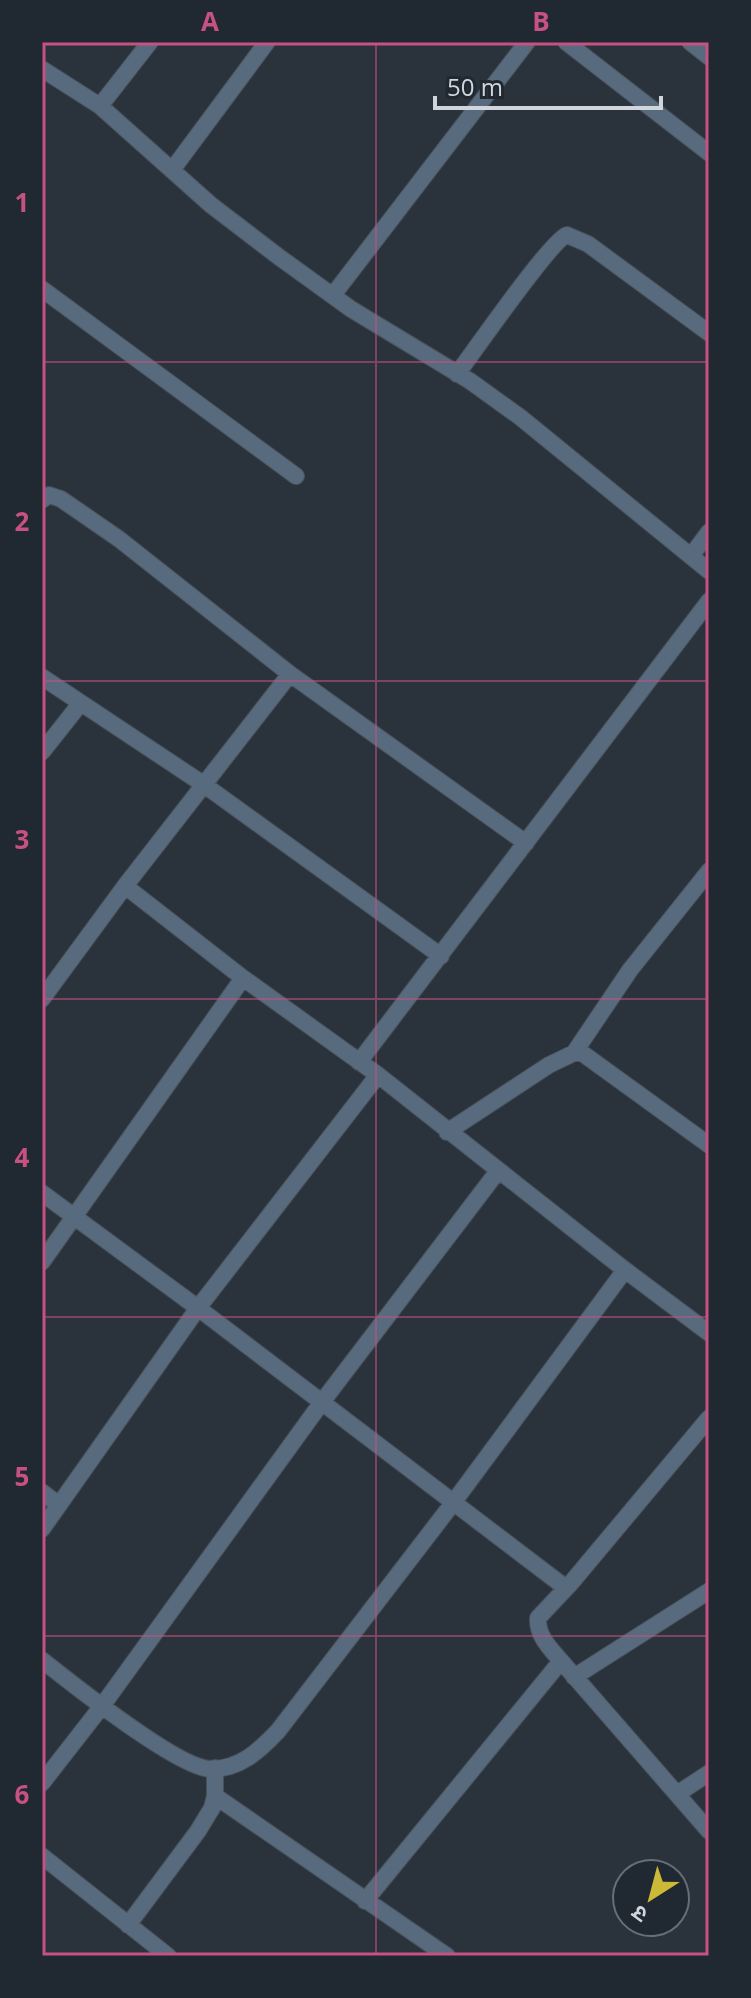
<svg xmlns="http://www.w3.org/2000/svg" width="751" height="1998" viewBox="0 0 751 1998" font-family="'Open Sans','Noto Sans Devanagari',sans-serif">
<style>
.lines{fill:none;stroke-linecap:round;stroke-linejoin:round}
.street-casing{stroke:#485058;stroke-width:18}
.street{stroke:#576a7e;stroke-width:16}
.grid{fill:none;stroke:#c65182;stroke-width:2;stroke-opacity:0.55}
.neatline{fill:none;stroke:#c65182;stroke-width:3}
.grid-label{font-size:26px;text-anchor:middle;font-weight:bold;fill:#c65182}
</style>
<rect width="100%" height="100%" fill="#2a323b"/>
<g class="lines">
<defs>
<path id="street" d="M566,42L709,153
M690,42L709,57
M42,69L100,106L211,205L279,257L351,309L470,381L520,417L709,571
M100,106L150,42
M172,170L267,42
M42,289L296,476
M333,295L527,42
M457,374C473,353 551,240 567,235L588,244L709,333
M42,500L49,495L61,499L119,539L290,674L526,843
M691,556L709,532
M42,677L203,784L441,956
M42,752L80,704
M125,886L243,978L378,1075L625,1270L709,1333
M42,999L125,886L290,674
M574,1053L630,970L709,871
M359,1062L709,601
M447,1132L549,1065L574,1053H582L709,1145
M42,1193L198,1308L566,1588
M42,1262L243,978
M709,1418L571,1583L538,1618C537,1636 550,1648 561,1661L709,1831
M42,1492L59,1505
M42,1529L198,1308L378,1075
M42,1660C71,1683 179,1769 211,1769C240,1769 259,1751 278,1731L453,1503L625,1270
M574,1677L709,1591
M42,1783L102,1706L322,1402L498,1171
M677,1794L709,1773
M215,1796L447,1956
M42,1856L168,1956
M365,1901L561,1661
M128,1925L198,1831L212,1808L215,1796V1768"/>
</defs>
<!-- street casing -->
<use href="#street" class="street-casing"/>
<!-- street -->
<use href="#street" class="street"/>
</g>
<!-- grid -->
<path class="grid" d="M376,42V1956M42,362H709M42,681H709M42,999H709M42,1317H709M42,1636H709"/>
<!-- border -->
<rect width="751" height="1998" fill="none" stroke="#202831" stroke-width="88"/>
<!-- north arrow -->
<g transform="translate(651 1898) rotate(216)"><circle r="38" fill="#202831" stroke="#676e75" stroke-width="2"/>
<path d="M0-6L14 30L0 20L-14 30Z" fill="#ccb938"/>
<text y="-12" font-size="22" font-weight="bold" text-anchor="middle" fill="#d1d6dc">उ</text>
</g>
<!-- scale -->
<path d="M435 96v12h226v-12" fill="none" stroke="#d1d6dc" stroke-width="4"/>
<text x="447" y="96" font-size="24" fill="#d1d6dc" stroke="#202831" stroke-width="6" paint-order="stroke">50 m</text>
<rect x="44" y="44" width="663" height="1910" class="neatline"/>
<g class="grid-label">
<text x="210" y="31">A</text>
<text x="541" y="31">B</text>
<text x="22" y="212">1</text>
<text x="22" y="531">2</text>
<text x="22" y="849">3</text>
<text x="22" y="1167">4</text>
<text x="22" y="1486">5</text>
<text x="22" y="1804">6</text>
</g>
</svg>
